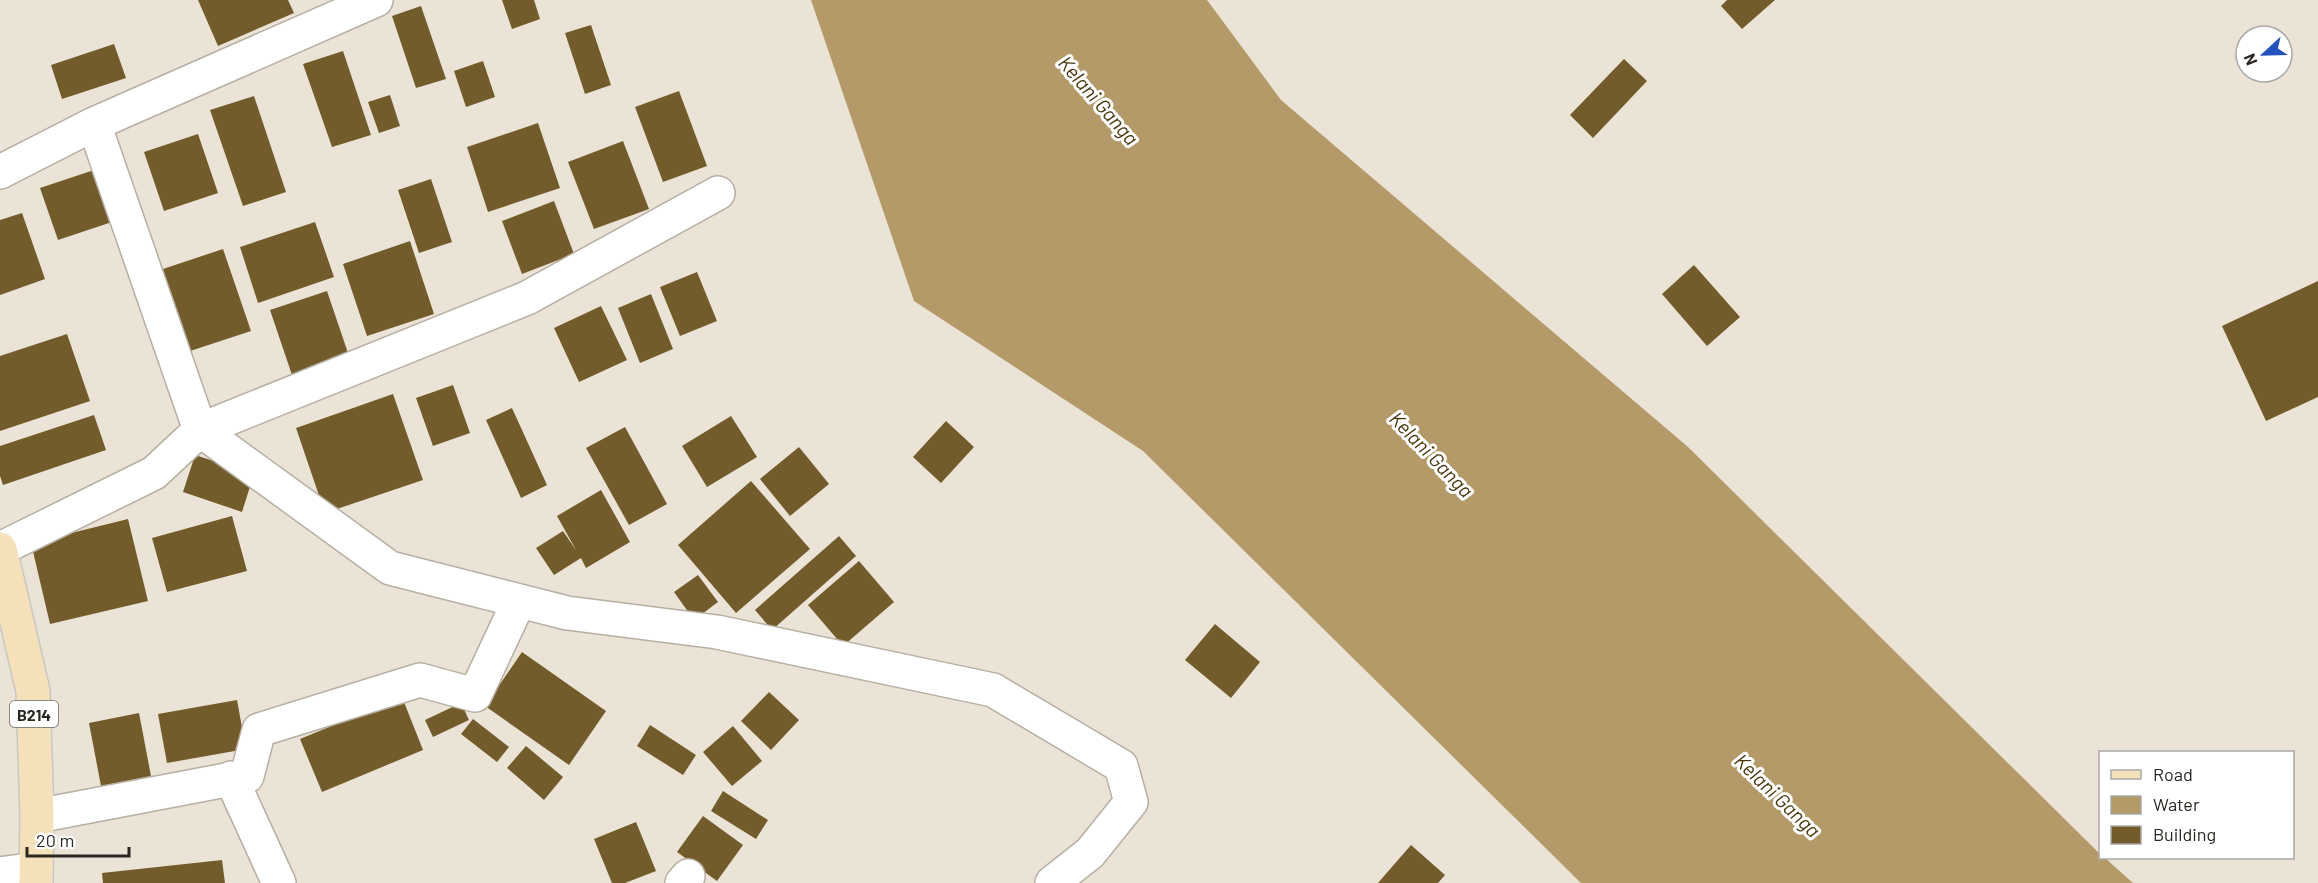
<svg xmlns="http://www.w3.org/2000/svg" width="2318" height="883" viewBox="0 0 2318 883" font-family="Barlow,sans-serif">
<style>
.water{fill:#b39a68}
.building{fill:#735c2b}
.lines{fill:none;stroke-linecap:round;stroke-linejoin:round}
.minor-casing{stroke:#b6afa2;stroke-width:36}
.major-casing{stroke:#c8c7c6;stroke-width:36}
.minor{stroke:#fff;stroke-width:33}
.major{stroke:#f5e1b9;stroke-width:33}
.labels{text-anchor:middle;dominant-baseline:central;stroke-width:6;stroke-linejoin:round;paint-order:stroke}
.shield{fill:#fff;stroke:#6a6864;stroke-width:1.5}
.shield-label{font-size:16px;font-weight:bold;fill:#2a2722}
.water-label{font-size:20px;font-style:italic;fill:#48360d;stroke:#fff}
</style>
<rect width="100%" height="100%" fill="#eae3d6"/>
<!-- water -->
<path class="water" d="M811,0H1207L1281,100L1688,447L2100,854V858H2105L2133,883H1581L1143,451L914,301Z"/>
<!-- building -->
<path class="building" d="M198,0H288L294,13L218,46Z
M502,0H534L540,19L512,29Z
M1727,0H1775L1742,29L1721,6Z
M421,6L446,79L416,88L392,16Z
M591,25L611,85L585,94L565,33Z
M114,44L126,78L62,99L51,65Z
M343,51L371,135L332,147L303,64Z
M1624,59L1647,81L1593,138L1570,115Z
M483,61L495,97L466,107L454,71Z
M679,91L707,166L663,182L635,107Z
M390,95L400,126L379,133L368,102Z
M254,96L286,192L243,206L210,110Z
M538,123L560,188L488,212L467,147Z
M198,134L218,193L164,211L144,152Z
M623,141L649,209L594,229L568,162Z
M94,170L112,222L58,240L40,188Z
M431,179L452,242L419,253L398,190Z
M554,201L574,254L522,274L502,221Z
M22,213L45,279L0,295V220Z
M315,222L334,277L258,303L240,247Z
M410,241L434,314L367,336L343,264Z
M223,249L251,331L181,354L154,272Z
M1694,265L1740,317L1707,346L1662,294Z
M697,272L717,321L680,336L660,287Z
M2318,281V397L2266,421L2222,326Z
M327,291L349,356L292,375L270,310Z
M651,294L673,349L640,363L618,308Z
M601,306L627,360L579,382L554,328Z
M67,334L90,401L0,431V356Z
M453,385L470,433L433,446L416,398Z
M393,394L423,480L325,513L296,428Z
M512,408L547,485L521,498L486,420Z
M94,415L106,450L3,485L0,476V446Z
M731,416L757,457L707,487L682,446Z
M946,421L974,447L941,483L913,457Z
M625,427L667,504L629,525L586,448Z
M799,447L829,484L790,516L760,479Z
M195,455L254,474L242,512L183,492Z
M751,481L810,549L736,613L678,545Z
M601,490L630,542L586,568L581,558L554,575L536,548L563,531L576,550L557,516Z
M232,516L247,571L167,592L152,538Z
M128,519L148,601L50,624L31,543Z
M839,536L856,556L772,630L755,610Z
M859,561L894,602L843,646L808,605Z
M698,575L718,602L694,620L674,592Z
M1215,624L1260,662L1231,698L1185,660Z
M522,652L606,711L569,765L485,706Z
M769,692L799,720L771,750L741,721Z
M402,697L423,750L322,792L300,739Z
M237,700L246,749L167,763L158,714Z
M461,703L469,720L433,737L425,720Z
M139,713L151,776L101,786L89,723Z
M473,719L509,747L497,762L461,734Z
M650,725L696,755L683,775L637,746Z
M733,726L762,761L732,786L703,752Z
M526,746L563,777L544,800L507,768Z
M723,791L768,820L756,839L711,811Z
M703,816L743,845L717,881L677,852Z
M636,822L656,871L625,883H612L594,839Z
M1411,845L1445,875L1438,883H1378Z
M222,860L225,883H103L102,873Z"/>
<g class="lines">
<defs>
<path id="minor" d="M94,124L200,430L390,568L567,613L717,632L993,690L1121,766L1131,802L1090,853L1052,883
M0,172L94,124L376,0
M0,549L154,473L200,430L527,298L718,193
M231,778L279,883
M37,816L247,776L259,730L420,680L475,695L519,601
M0,874L36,869
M682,883L688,876"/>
<path id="major" d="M0,549L33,691L37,816L36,883"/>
</defs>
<!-- minor casing -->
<use href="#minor" class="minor-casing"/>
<!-- major casing -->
<use href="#major" class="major-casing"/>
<!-- minor -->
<use href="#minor" class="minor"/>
<!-- major -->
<use href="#major" class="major"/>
</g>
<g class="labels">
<!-- shield labels -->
<rect class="shield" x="10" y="701" width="48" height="26" rx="4.5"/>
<g class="shield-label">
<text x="34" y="714">B214</text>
</g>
<!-- water labels -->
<g class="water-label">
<text transform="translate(1099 100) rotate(49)">Kelani Ganga</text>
<text transform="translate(1432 454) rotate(46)">Kelani Ganga</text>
<text transform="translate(1778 795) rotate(44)">Kelani Ganga</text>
</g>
</g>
<!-- legend -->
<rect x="2099" y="751" width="195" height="108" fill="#ffffff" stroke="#aaa9a7" stroke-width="1.5"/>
<rect x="2111" y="770" width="30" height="9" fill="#f5e1b9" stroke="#aaa9a7" stroke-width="1.5"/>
<text x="2153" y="781" font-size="18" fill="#2a2722">Road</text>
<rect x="2111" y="796" width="30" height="18" fill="#b39a68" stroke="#aaa9a7" stroke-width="1.5"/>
<text x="2153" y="811" font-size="18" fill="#2a2722">Water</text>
<rect x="2111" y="826" width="30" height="18" fill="#735c2b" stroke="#aaa9a7" stroke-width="1.5"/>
<text x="2153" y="841" font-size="18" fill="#2a2722">Building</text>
<!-- north arrow -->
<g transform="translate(2264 54) rotate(248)"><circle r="28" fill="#ffffff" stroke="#aaa9a7" stroke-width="1.5"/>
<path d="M0-4.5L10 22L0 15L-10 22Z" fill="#2551bf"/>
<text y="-9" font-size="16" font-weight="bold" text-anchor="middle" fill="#2a2722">N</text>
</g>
<!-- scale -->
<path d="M27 847v9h102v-9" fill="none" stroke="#2a2722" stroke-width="3"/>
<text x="36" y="847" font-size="18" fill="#2a2722" stroke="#ffffff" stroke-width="4.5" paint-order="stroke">20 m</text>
</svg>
